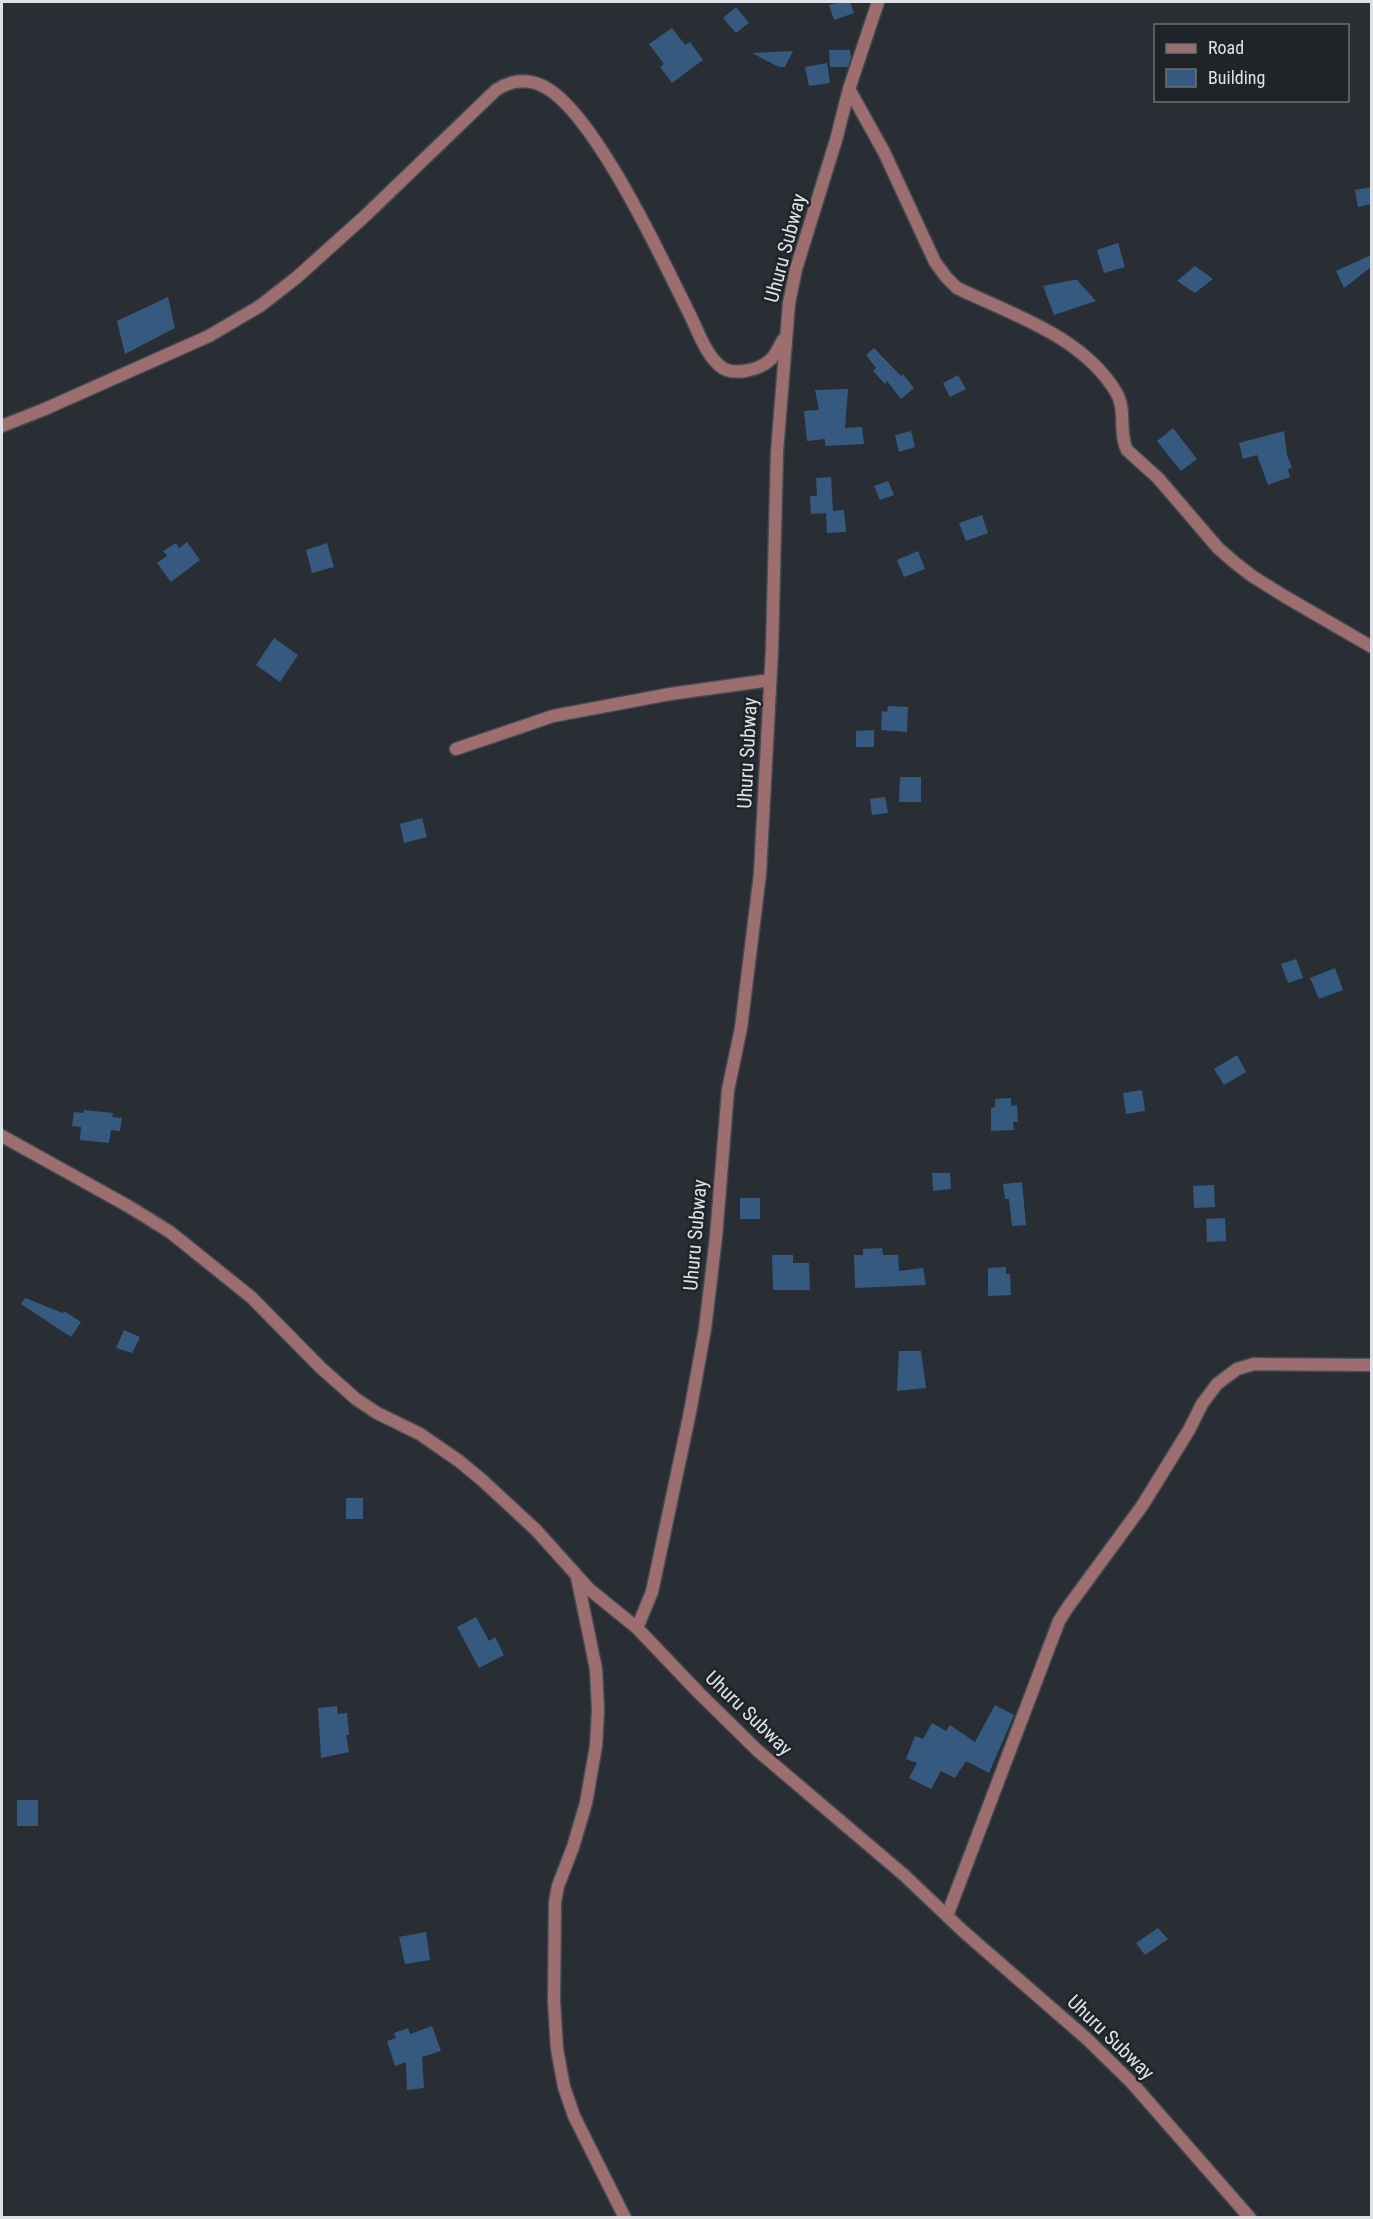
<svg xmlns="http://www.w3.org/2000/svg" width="1373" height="2219" viewBox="0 0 1373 2219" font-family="'Roboto Condensed',sans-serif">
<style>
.building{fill:#365a7f}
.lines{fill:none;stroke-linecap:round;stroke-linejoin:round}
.street-casing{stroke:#454b50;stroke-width:15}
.street{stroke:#9d6e70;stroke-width:12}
.labels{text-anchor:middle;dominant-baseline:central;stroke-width:5;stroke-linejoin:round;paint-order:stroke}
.street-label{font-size:20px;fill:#dee1e5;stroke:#1f2429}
</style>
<rect width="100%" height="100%" fill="#282e34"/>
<!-- building -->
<path class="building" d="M841,2H850L854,13L834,20L829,5Z
M736,7L749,23L736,33L723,18Z
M672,28L685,45L690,42L703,60L672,83L660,67L664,64L649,44Z
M829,50H850L851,58L848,67H830Z
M793,51L785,67H779L752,53Z
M827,63L830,83L809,86L805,67Z
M1371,187V204L1358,207L1355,190Z
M1118,243L1125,267L1104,273L1097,250Z
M1371,255V267L1344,288L1336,271Z
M1195,266L1213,279L1195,293L1177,281Z
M1073,280H1077L1096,301L1054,315L1043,286Z
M168,297L175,328L125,354L117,321Z
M874,348L901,376L903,374L914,388L901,399L887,381L885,384L873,371L876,368L866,355Z
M958,375L966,389L950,397L943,383Z
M848,389L845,428L862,427L864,444L825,446V439L807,441L804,411L819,410L815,390Z
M1173,428L1197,459L1181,471L1157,441Z
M911,431L915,447L899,452L895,435Z
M1284,431L1287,455L1292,468L1288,469L1290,477L1268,485L1257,455L1243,459L1239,443Z
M831,477L833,511L844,510L846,532L827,533L826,513L811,514L810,496H817L816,478Z
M888,481L894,495L880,500L874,486Z
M982,515L988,533L966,541L959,523Z
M187,542L200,560L171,582L157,563L167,556L163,551L176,543L179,548Z
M327,543L334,567L312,573L306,550Z
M918,551L925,569L904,577L897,560Z
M274,638L298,655L280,682L256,665Z
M888,706L908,707L907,732L881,730L882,711L887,712Z
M874,730V747H856V731Z
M900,777H921V802H899Z
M885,797L888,813L872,815L870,799Z
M422,818L427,837L404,843L400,824Z
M1296,959L1303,978L1288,983L1281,964Z
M1335,968L1343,990L1319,999L1310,978Z
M1237,1055L1246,1072L1224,1085L1214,1069Z
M1142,1090L1145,1111L1126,1114L1123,1093Z
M1011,1098V1106L1017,1105L1018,1122H1013L1014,1130L991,1131V1108L995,1107V1099Z
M84,1110L113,1113L112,1117L122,1118L120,1131L111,1130L109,1143L80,1140L81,1127L72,1126L74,1112L83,1113Z
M932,1173H950L951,1189L933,1191Z
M1022,1182L1026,1225L1012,1226L1009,1199H1005L1003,1184Z
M1214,1185L1215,1207L1194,1208L1193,1186Z
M740,1198H760V1219H740Z
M1225,1218L1226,1241L1207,1242L1206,1219Z
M882,1248L883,1255H898L899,1271L923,1268L926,1285L855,1288L854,1255H863V1249Z
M772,1255H793V1263H809L810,1290H773Z
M1006,1267V1274H1010L1011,1295L988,1296V1268Z
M25,1298L63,1313L64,1311L81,1322L71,1337L21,1304Z
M124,1330L140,1337L132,1353L116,1348Z
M899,1351H921L926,1388L897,1391Z
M346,1498H363V1519H346Z
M476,1617L489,1641L495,1637L504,1655L479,1668L457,1627Z
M995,1705L1014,1715L989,1773L966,1761L955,1778L941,1771L931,1789L909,1778L917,1763L906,1759L915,1736L923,1739L932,1723L946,1731L950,1725L975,1742Z
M337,1706L338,1714L347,1713L349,1735H346L349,1752L321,1758L318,1708Z
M17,1800H38V1826H17Z
M1158,1928L1168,1939L1145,1955L1136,1943Z
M426,1932L430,1960L405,1964L399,1937Z
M432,2026L441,2051L422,2057L424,2088L407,2090L406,2062L395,2066L387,2041L396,2038L394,2033L408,2028L410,2034Z"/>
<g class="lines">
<defs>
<path id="street" d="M849,89L884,152L935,262L946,277L957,288C1013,315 1082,336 1116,392C1127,410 1118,432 1127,450L1158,478L1218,548L1234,562L1252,576L1284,596L1372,647
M2,426L45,409L209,336L260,306L296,278L365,216L496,90C511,80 526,78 543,86C594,111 663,261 690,315C698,331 706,355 720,366C732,377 760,370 771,359C776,355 779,346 783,340
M456,749L553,716L670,694L770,680
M2,1136L128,1206L170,1232L251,1297L321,1368L356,1399L377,1413L420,1434L459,1461L482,1480L536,1530L589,1589L637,1628L699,1693L758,1751L904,1875L964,1932L1087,2039L1132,2083L1250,2218
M577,1577L596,1669L598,1710L596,1746L586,1803L573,1847L558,1886L555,1902L554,2001L557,2049L564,2087L574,2116L625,2218
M637,1628L652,1592L690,1412L705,1329L716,1237L728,1090L741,1028L760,874L772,650L777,452L789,303L796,269L836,140L849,89L878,2
M947,1916L1059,1621L1068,1607L1142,1506L1189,1430L1202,1404L1217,1384L1237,1369L1254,1364L1372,1365"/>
</defs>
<!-- street casing -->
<use href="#street" class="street-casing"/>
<!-- street -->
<use href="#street" class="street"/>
</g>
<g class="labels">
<!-- street labels -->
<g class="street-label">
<text transform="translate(785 248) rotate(-75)">Uhuru Subway</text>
<text transform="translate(747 753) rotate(-87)">Uhuru Subway</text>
<text transform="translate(695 1235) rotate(-85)">Uhuru Subway</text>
<text transform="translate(749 1713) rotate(44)">Uhuru Subway</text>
<text transform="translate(1111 2037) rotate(44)">Uhuru Subway</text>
</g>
</g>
<!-- border -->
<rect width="1373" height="2219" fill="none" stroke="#dee1e5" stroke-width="6"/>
<!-- legend -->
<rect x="1154" y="24" width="195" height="78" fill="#1f2429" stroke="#6b7074" stroke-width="1.5"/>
<rect x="1166" y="44" width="30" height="9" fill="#9d6e70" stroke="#6b7074" stroke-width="1.5"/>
<text x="1208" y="54" font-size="18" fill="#dee1e5">Road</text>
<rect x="1166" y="69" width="30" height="18" fill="#365a7f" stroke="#6b7074" stroke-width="1.5"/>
<text x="1208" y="84" font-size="18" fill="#dee1e5">Building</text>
</svg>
